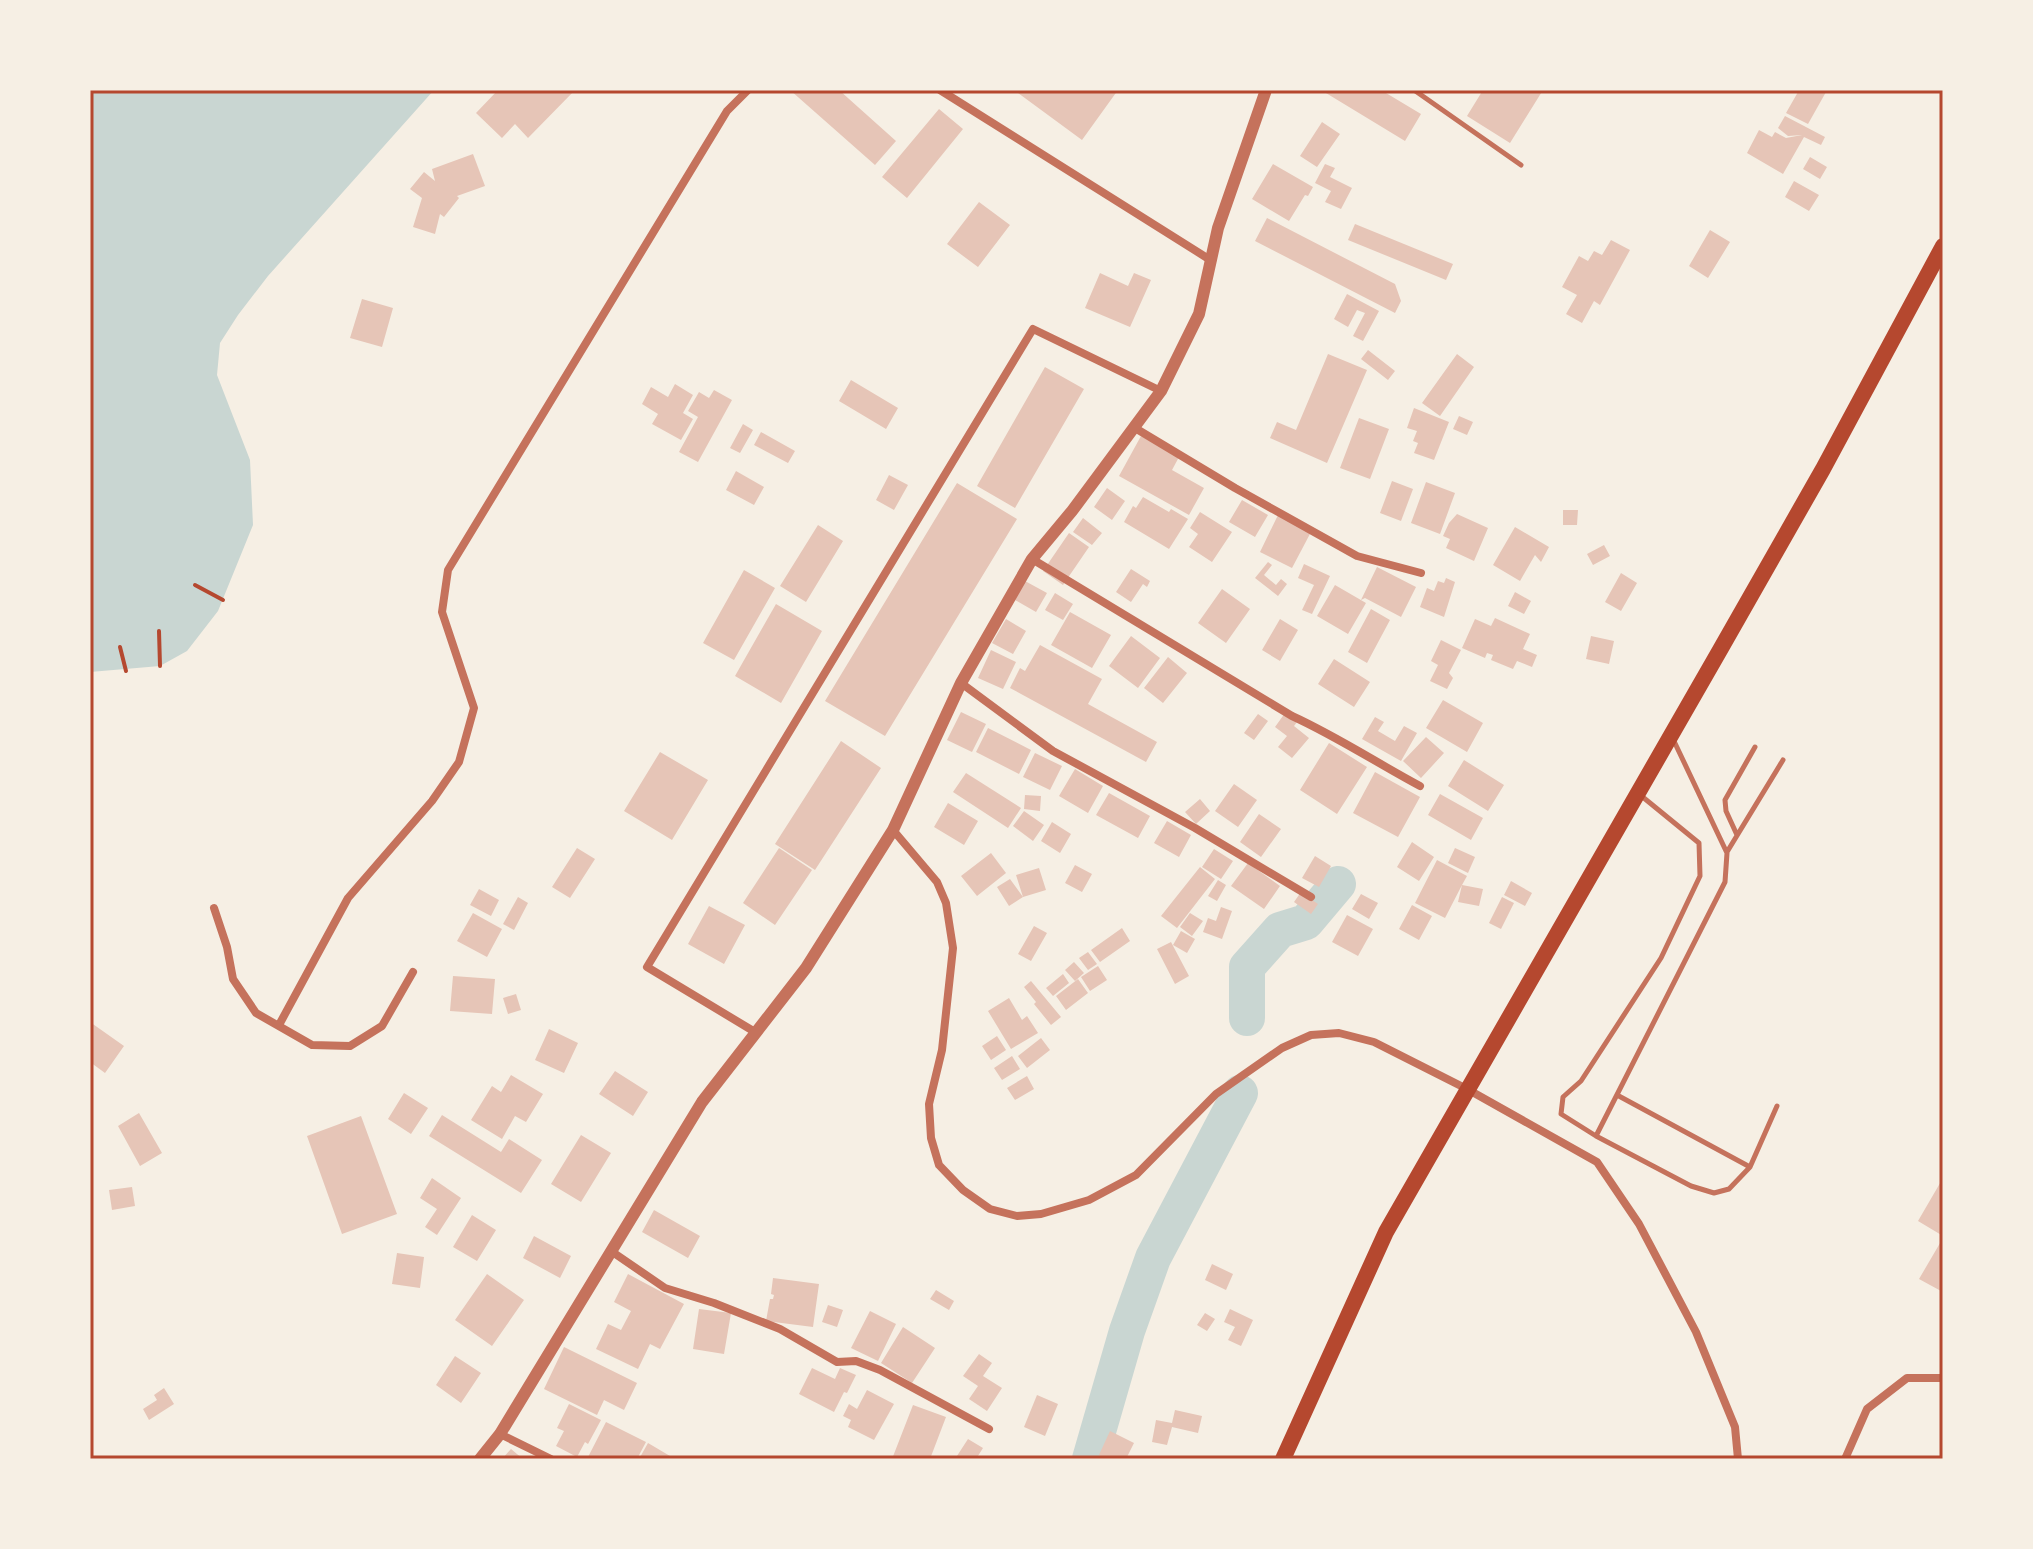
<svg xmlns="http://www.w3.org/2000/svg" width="2033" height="1549" viewBox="0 0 2033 1549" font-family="Roboto,sans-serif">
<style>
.water{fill:#c9d6d2}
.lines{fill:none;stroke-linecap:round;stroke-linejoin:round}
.river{stroke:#c9d6d2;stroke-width:36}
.building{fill:#e6c5b7}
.path{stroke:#b5482f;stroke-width:4}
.service{stroke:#c5725c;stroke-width:5}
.minor{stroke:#c5725c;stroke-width:8}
.tertiary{stroke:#c5725c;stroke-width:12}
.primary{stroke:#b5482f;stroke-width:16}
.neatline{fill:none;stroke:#b5482f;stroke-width:3}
</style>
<rect width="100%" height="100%" fill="#f6efe4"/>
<!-- water -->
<path class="water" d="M90,90H434L268,276L238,315L220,343L217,375L250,460L253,525L218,611L187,651L160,666L90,672Z"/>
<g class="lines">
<!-- river -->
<path class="river" d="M1247,1018V967L1280,930L1306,922L1338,884
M1090,1459L1127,1331L1153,1258L1240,1093"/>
</g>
<!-- building -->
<path class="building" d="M498,90H575L528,138L515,124L502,138L476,113Z
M790,90H839L896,141L875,165Z
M1014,90H1118L1082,140Z
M1321,90H1381L1421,114L1405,141Z
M1483,90H1543L1510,143L1467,116Z
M1796,90L1826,92L1808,124L1786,113L1798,92Z
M939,109L963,129L907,198L882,177Z
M1785,116L1825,137L1821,145L1804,137L1783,174L1747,153L1759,130L1772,137L1775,132L1786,138L1802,135L1788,136L1778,128Z
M1322,122L1340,134L1317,167L1300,156Z
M473,154L485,186L457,196L459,198L444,217L440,214L435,234L413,227L422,198L410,189L424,172L435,181L432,169Z
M1810,157L1827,167L1820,179L1803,169Z
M1273,164L1313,187L1308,196L1305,195L1289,221L1252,199Z
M1325,164L1335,168L1330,177L1352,188L1341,209L1325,202L1331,191L1315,183Z
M1794,181L1819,195L1809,211L1785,197Z
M979,202L1010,225L978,267L947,244Z
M1267,218L1395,284L1401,301L1395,313L1255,241Z
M1355,224L1453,264L1446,280L1348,240Z
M1710,230L1730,242L1708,278L1689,266Z
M1611,240L1630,250L1600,305L1594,301L1582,323L1566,314L1577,295L1562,287L1579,256L1588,261L1594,251L1602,255Z
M1100,273L1128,286L1134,273L1151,280L1130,327L1085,308Z
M1347,294L1379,311L1363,341L1353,336L1365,313L1357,310L1348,327L1334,319Z
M362,299L393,308L382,347L350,338Z
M1368,350L1395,371L1388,380L1361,359Z
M1328,354L1367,370L1327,463L1270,438L1277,422L1296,430Z
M1457,354L1474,367L1440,416L1422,403Z
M1045,367L1084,389L1015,508L977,486Z
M851,380L898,408L886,429L839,401Z
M675,384L693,395L683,413L693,419L681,440L652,424L658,414L642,404L651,387L668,397Z
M714,390L732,400L698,462L679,452L698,417L688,411L699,392L709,398Z
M1414,408L1449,422L1434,460L1414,453L1418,443L1413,441L1417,431L1407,428Z
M1459,416L1473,422L1467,435L1453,429Z
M1359,418L1389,429L1370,479L1340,468Z
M743,424L753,430L740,453L730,448Z
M761,432L795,451L788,463L754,445Z
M1141,436L1179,457L1172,470L1204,488L1189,515L1119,476Z
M736,471L764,487L754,505L726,490Z
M889,475L908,485L894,510L876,500Z
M1392,481L1413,489L1401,521L1380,513Z
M1426,482L1455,493L1440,534L1411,523Z
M957,483L1017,519L885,736L825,701Z
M1107,488L1125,501L1112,520L1094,507Z
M1143,497L1169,512L1171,509L1188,519L1169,549L1124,522L1133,506L1136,508Z
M1242,500L1268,515L1255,537L1229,522Z
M1563,510H1578L1577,525H1563Z
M1200,512L1232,532L1212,562L1189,547L1198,534L1190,528Z
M1457,514L1488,528L1474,561L1446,548L1450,539L1443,536L1449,523Z
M1278,515L1311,532L1292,568L1260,552Z
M1083,518L1102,533L1092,545L1073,532Z
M818,525L843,541L806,602L780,586Z
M1515,527L1549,547L1541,562L1535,555L1520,581L1493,565Z
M1069,533L1089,547L1063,585L1043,571Z
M1604,545L1610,556L1593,565L1587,554Z
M1268,562L1272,565L1264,575L1276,585L1281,579L1287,584L1278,596L1255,578Z
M1304,564L1330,576L1312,614L1302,610L1314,585L1298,578Z
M1377,567L1416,587L1401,617L1365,598L1361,600Z
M1131,569L1150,581L1147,587L1143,584L1131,602L1116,592Z
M744,570L775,588L734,660L703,643Z
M1621,573L1637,583L1621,611L1605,602Z
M1446,578L1455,582L1444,617L1420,607L1427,588L1434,591L1438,581L1444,583Z
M1025,581L1047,593L1036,612L1015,600Z
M1335,585L1366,603L1348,634L1317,616Z
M1222,589L1250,609L1226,643L1198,623Z
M1515,592L1531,601L1524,614L1508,606Z
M1055,593L1073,604L1063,620L1045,610Z
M776,604L822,631L781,703L735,676Z
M1371,609L1390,620L1367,663L1348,652Z
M1070,612L1111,635L1092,668L1051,645Z
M1495,618L1530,634L1523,649L1537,655L1532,667L1517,661L1513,669L1491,660L1493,655L1487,653L1485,658L1462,648L1475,619L1491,626Z
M1006,619L1026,631L1013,654L992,643Z
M1280,619L1298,630L1280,661L1262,650Z
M1131,636L1160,658L1138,688L1109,666Z
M1591,636L1614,641L1609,664L1586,659Z
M1441,640L1461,650L1449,673L1453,678L1447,689L1430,681L1438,665L1431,661Z
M1040,645L1102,679L1088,704L1157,742L1146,762L1010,688L1020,668L1025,671Z
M991,650L1016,662L1003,689L978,678Z
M1168,657L1187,673L1163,703L1144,688Z
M1334,659L1370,682L1354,707L1318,684Z
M1443,700L1483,723L1467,752L1426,728Z
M961,712L986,724L972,752L947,740Z
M1285,713L1297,722L1294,726L1309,738L1292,758L1278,747L1287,736L1275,727Z
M1258,714L1268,721L1254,740L1244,733Z
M1375,717L1384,722L1378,731L1395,741L1404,726L1417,733L1401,761L1362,739Z
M988,728L1031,750L1019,774L976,752Z
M1426,737L1444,753L1421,778L1403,761Z
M841,741L881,768L815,870L775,844Z
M1329,743L1367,767L1337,814L1300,790Z
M660,752L708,780L672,840L624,811Z
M1035,753L1062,766L1050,790L1023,777Z
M1464,760L1504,785L1488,811L1448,786Z
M1075,769L1103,786L1088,813L1059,796Z
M1375,772L1420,797L1398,837L1353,813Z
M966,773L1021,808L1008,828L953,792Z
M1234,784L1257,800L1238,827L1215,811Z
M1109,793L1150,816L1138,838L1096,815Z
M1440,794L1483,818L1471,840L1428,815Z
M1025,795L1041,796L1040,811L1024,809Z
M1200,799L1210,811L1196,824L1185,812Z
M948,803L978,821L964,845L934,827Z
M1024,811L1044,825L1033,841L1013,826Z
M1259,814L1281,829L1261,857L1240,842Z
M1167,821L1191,835L1179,857L1154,843Z
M1052,822L1071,834L1060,853L1041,841Z
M1412,842L1434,857L1419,881L1397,867Z
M577,848L595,859L570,898L552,887Z
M779,848L812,870L775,925L743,903Z
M1455,848L1475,857L1468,873L1448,863Z
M1214,849L1233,861L1221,879L1202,867Z
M991,853L1006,873L977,896L961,876Z
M1315,856L1331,866L1319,887L1302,878Z
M1437,860L1467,876L1462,885L1483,889L1479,906L1458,902L1462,885L1445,918L1415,903Z
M1248,863L1280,886L1264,909L1231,886Z
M1075,865L1092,874L1082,892L1065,883Z
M1200,867L1215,879L1177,928L1161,916Z
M1039,868L1046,890L1023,897L1016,875Z
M1010,879L1023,897L1009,906L997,887Z
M1218,880L1226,885L1217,901L1208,896Z
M1511,881L1532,893L1525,906L1504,895Z
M479,889L499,900L491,916L470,905Z
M1301,892L1318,904L1311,914L1294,902Z
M1361,894L1378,903L1369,919L1352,909Z
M518,897L528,903L514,930L503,924Z
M1502,897L1514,903L1501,929L1489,923Z
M1412,905L1432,916L1419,940L1399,929Z
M709,906L745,925L724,964L688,944Z
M1221,907L1232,911L1222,939L1203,932L1208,918L1216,921Z
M473,913L502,929L487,957L457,941Z
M1190,913L1203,921L1192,936L1180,927Z
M1347,915L1373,929L1358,956L1332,942Z
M1034,926L1047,933L1031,961L1018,954Z
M1122,928L1130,941L1100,962L1091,950Z
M1181,931L1195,939L1187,953L1173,945Z
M1171,942L1189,976L1175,984L1157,949Z
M1088,952L1097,964L1088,970L1079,958Z
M1074,962L1084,973L1075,981L1065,970Z
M1098,966L1107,980L1090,991L1081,977Z
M1063,974L1069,983L1053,996L1046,988Z
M453,976L495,979L492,1014L450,1011Z
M1078,979L1088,993L1066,1010L1056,996Z
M1031,981L1061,1017L1051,1025L1034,1004L1036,1002L1024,987Z
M516,994L521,1010L508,1014L503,998Z
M1009,998L1022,1020L1027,1016L1038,1033L1011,1049L988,1011Z
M90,1022L124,1046L105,1073L90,1062Z
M549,1029L578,1043L564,1073L535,1060Z
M997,1036L1006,1050L991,1060L982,1046Z
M1041,1038L1050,1050L1027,1068L1018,1056Z
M1012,1056L1020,1069L1002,1080L994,1068Z
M615,1071L648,1092L633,1116L599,1094Z
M511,1075L543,1094L526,1122L515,1116L502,1139L471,1120L492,1086L501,1092Z
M1027,1076L1034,1089L1015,1100L1007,1088Z
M404,1093L428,1108L411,1134L388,1119Z
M139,1113L162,1153L140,1166L118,1126Z
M442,1115L501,1152L509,1139L542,1160L521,1193L429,1136Z
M361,1116L397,1214L342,1234L307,1136Z
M581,1135L611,1153L581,1202L551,1184Z
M432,1178L461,1198L437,1235L425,1227L437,1209L420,1198Z
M1943,1178V1236L1918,1221Z
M132,1187L135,1206L112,1210L109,1190Z
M654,1210L700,1236L688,1258L642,1232Z
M472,1215L496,1230L477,1261L453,1247Z
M534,1236L571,1256L560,1278L523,1258Z
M1943,1238V1288L1941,1291L1919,1279Z
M397,1253L424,1257L420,1288L392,1284Z
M1212,1264L1233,1274L1226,1290L1205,1280Z
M487,1274L524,1300L492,1346L455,1320Z
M628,1274L684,1304L660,1349L650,1344L638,1369L596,1349L608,1324L621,1330L631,1311L614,1302Z
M773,1278L819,1284L813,1327L766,1321L770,1299H773L774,1295L771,1294Z
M936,1290L954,1301L949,1310L930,1299Z
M828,1305L843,1310L837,1327L822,1322Z
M699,1309L731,1313L724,1354L693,1349Z
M1230,1309L1253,1320L1241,1346L1228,1340L1235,1327L1224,1322Z
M870,1311L896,1324L878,1361L851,1348Z
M1205,1313L1215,1319L1207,1331L1197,1325Z
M903,1327L935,1348L912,1383L881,1363Z
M564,1347L637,1383L624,1410L604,1400L597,1415L544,1389Z
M979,1354L992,1363L983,1376L1002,1388L987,1411L969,1399L978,1386L963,1376Z
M455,1356L481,1373L461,1403L436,1385Z
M812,1368L835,1379L840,1368L856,1375L847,1393L844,1392L834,1412L799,1394Z
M164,1388L174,1404L149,1420L143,1409L157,1400L154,1395Z
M867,1390L894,1404L874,1440L848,1427L851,1420L843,1416L849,1404L857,1409Z
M1037,1395L1058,1404L1045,1436L1024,1427Z
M569,1404L601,1420L588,1444L585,1442L577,1457L556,1446L564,1431L557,1428Z
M913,1405L946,1417L930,1459H892Z
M1175,1410L1202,1416L1198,1433L1172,1427L1167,1445L1152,1442L1156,1420L1172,1423Z
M606,1422L646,1442L637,1459H587Z
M1110,1431L1134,1443L1126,1459H1106L1099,1455Z
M968,1439L983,1448L976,1459H955Z
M648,1443L670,1456L668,1459H639Z
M511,1449L523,1459H502Z"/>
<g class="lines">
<!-- path -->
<path class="path" d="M195,585L223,600
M159,631L160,666
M120,647L126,671"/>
<!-- service -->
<path class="service" d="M1414,90L1521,165
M1639,794L1699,843L1700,876L1661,958L1581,1081L1563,1097L1561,1114L1596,1136L1725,882L1727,853L1673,739
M1737,835L1726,811L1725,800L1755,747
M1727,852L1783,760
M1617,1095L1750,1167
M1596,1136L1691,1186L1714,1193L1729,1189L1750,1167L1777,1106"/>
<!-- minor -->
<path class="minor" d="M940,90L1212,261
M1135,428L1235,488L1357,556L1421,573
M1032,559L1292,716C1336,736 1377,763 1420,786
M961,683L1053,751L1195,828L1311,897
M893,830L937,882L946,903L953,948L942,1050L929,1104L931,1138L939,1165L963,1190L990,1209L1017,1216L1041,1214L1089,1200L1136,1175L1216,1094L1282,1048L1311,1035L1339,1033L1374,1042L1467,1089L1597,1162L1639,1224L1696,1332L1735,1427L1738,1459
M214,908L227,947L233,979L256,1013L312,1045L350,1046L382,1026L413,972
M279,1025L348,898L432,801L459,762L474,708L442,612L448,570L727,111L748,90
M755,1032L647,967L1033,329L1161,391
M611,1251L665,1288L714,1303L780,1329L837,1362L856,1361L880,1370L989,1429
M500,1434L551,1459
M1845,1459L1867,1409L1907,1378H1943"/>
<!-- tertiary -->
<path class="tertiary" d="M480,1459L500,1434L702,1102L806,968L893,830L961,683L1032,559L1072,511L1161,391L1199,314L1218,228L1266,90"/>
<!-- primary -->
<path class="primary" d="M1283,1459L1386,1232L1720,650L1823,469L1943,246"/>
</g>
<!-- border -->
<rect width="2033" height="1549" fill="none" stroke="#f6efe4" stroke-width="184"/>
<rect x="92" y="92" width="1849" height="1365" class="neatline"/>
</svg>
